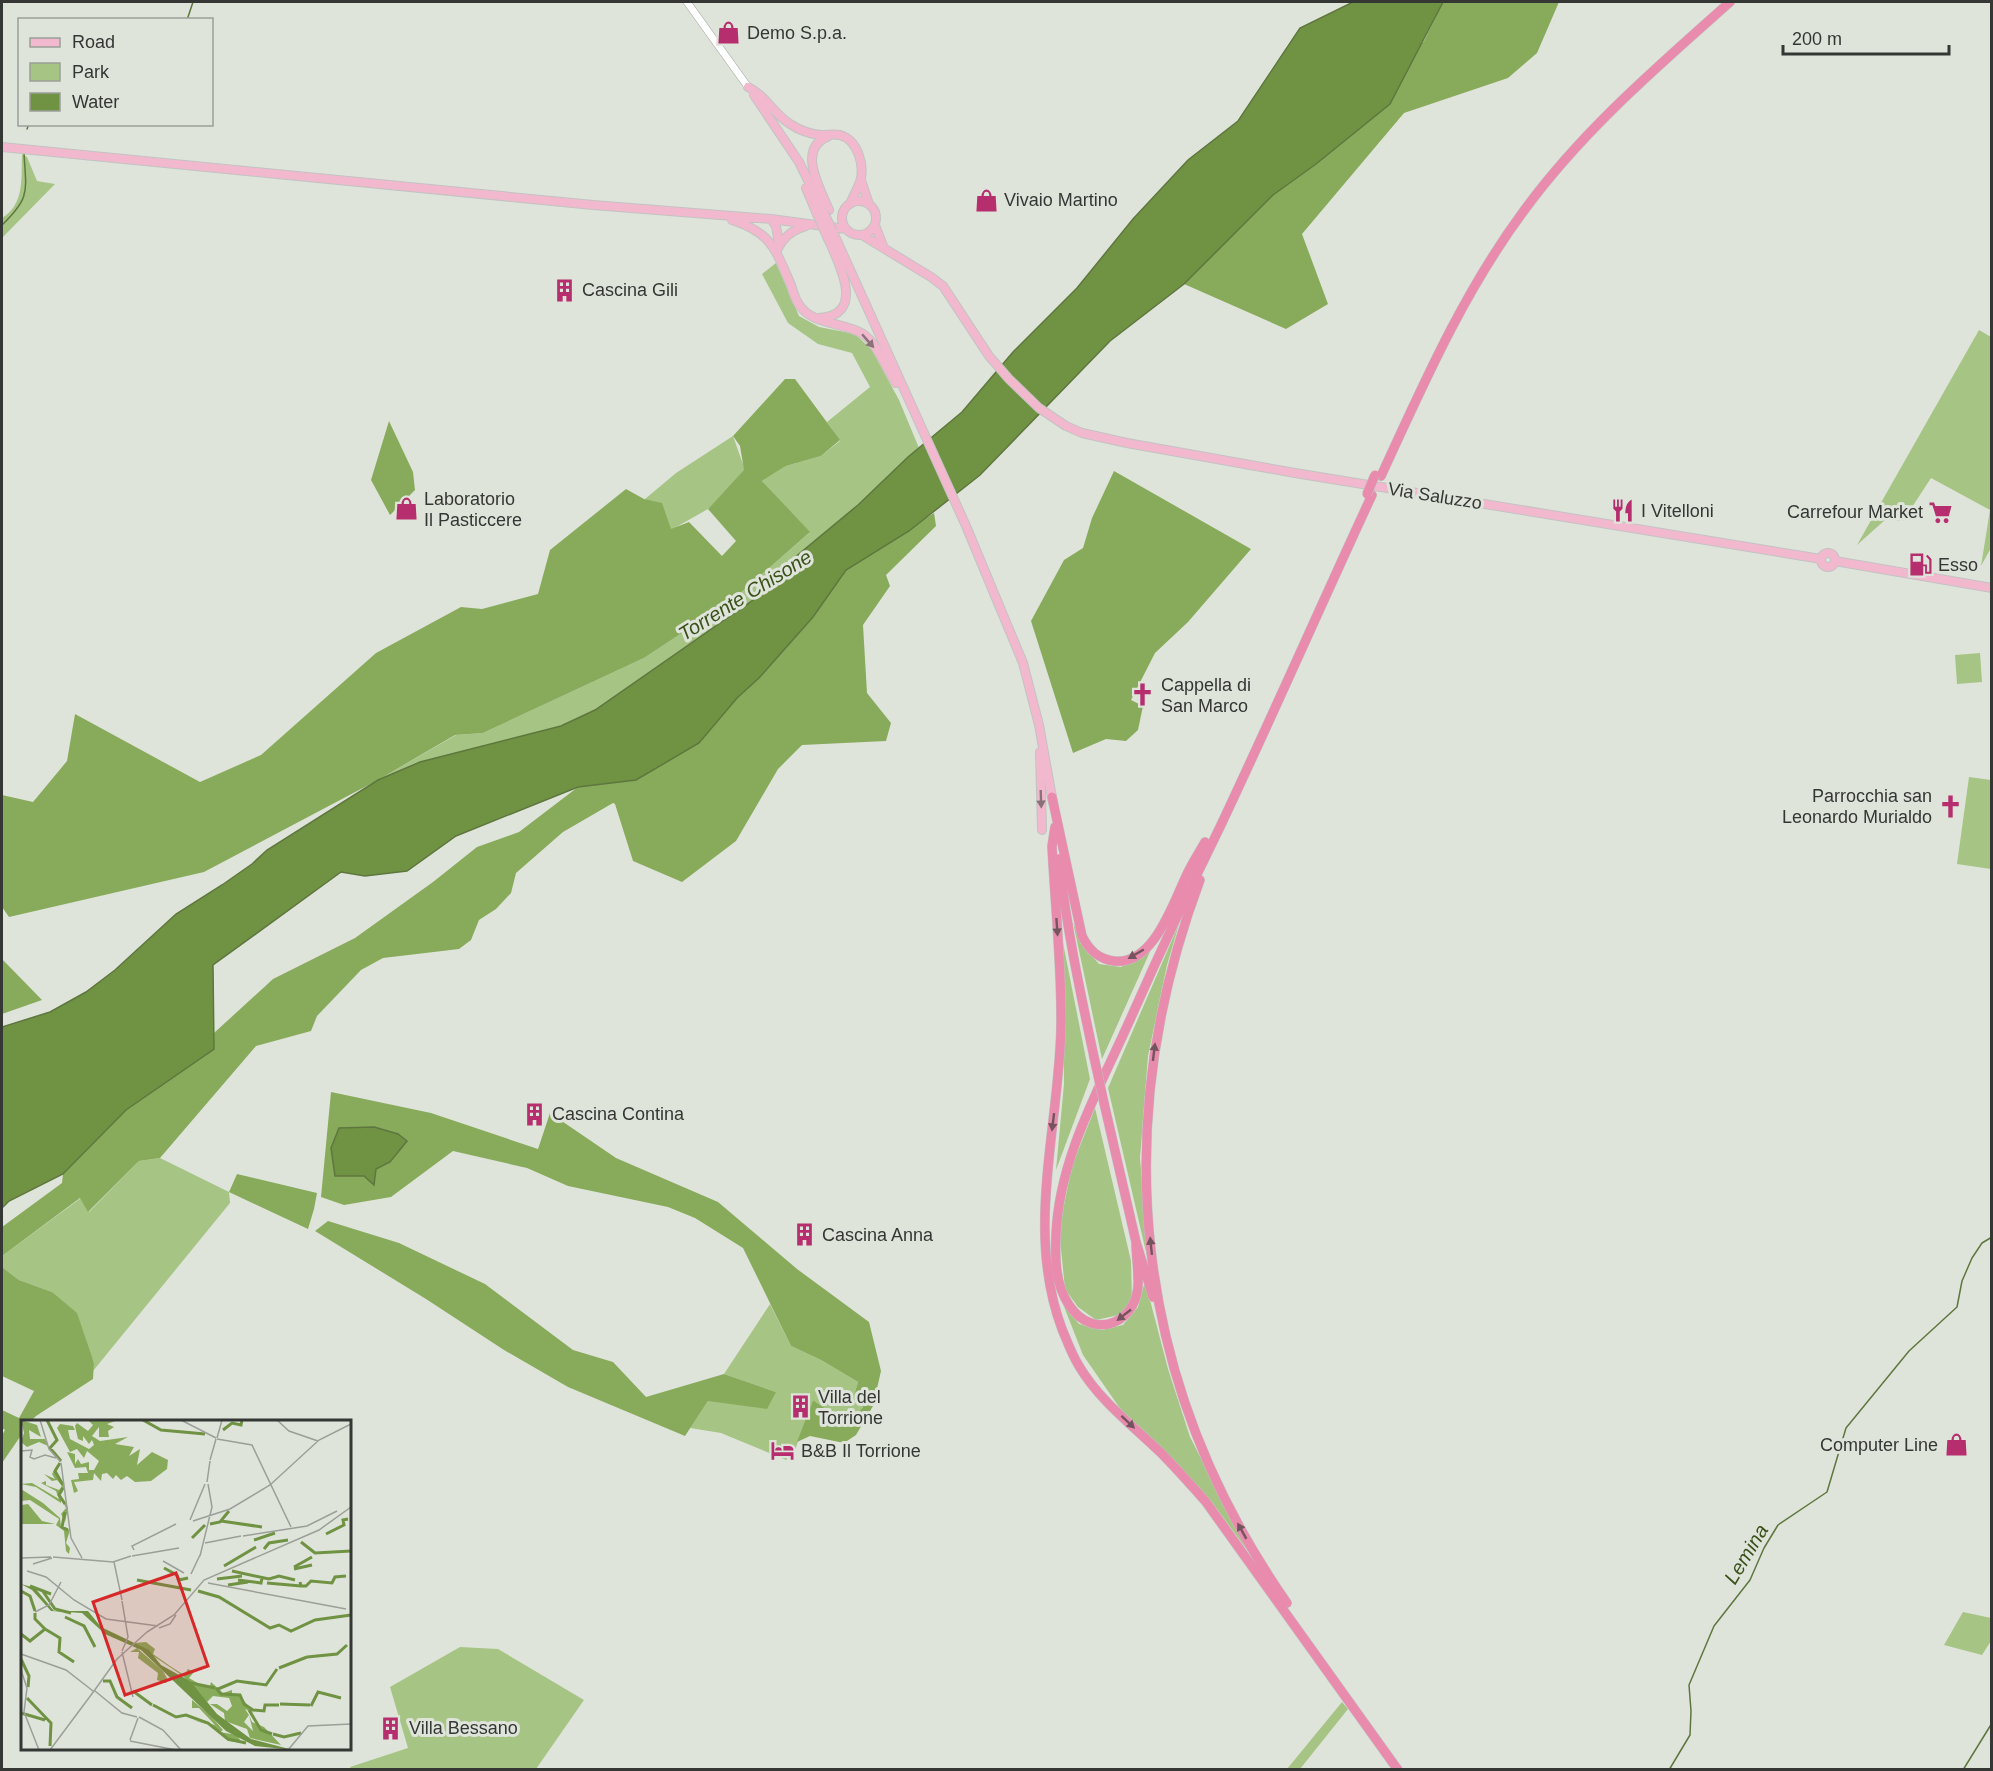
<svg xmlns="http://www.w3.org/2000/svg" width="1993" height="1771" viewBox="0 0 1993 1771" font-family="Arial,sans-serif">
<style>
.green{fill:#a6c484}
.forest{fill:#88ab5b}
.water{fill:#709243;stroke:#5e773e;stroke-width:1.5}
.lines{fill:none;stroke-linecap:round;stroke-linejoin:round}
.stream{stroke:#5e773e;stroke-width:1.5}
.minor-casing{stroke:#a1a59d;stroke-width:8}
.major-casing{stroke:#c2c3c2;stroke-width:10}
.highway-casing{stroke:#c2c3c2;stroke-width:10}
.minor{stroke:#fff;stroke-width:7}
.major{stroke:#f2b9ce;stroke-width:8}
.highway{stroke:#e98bad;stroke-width:9}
.major-bridge-casing{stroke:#c2c3c2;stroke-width:10;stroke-linecap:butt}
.highway-bridge-casing{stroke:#c2c3c2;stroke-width:10;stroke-linecap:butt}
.major-bridge{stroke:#f2b9ce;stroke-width:8}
.highway-bridge{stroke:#e98bad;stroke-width:9}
.oneway{fill:#8a7279}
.oneway2{fill:#74545e}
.labels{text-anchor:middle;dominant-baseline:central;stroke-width:6;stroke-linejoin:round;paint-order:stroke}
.poi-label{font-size:18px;fill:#353734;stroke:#dfe4db;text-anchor:start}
.street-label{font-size:18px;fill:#353734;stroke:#dfe4db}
.water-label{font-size:20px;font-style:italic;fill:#3a5118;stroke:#dfe4db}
.inset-river{fill:none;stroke:#709243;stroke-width:3}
.inset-road{fill:none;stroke:#9b9f98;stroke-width:1.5}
.view{fill:#d62828;fill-opacity:0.15;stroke:#d62828;stroke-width:3}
.inset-edge{fill:none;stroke:#353734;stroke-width:3}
</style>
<rect width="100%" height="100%" fill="#dfe4db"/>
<!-- green -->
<path class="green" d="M22,154L27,157L37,181L55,184L2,238V218C25,204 21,178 22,154Z
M776,263L799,316L819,327L855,334L872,350L899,400L919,448L858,505L782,568L753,600L595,710L561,726L416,763L378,780L456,735L483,733L644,658L735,598L809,533L762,481L786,466L821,456L840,441L827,422L870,387L852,353L818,344L788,323L762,274Z
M1979,330L1991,337V548L1981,566L1990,510L1931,478L1903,521L1885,520L1857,545Z
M733,436L745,470L708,509L671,530L645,499L676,473Z
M1980,653L1982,682L1957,684L1955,655Z
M1969,777L1991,780V869L1957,864Z
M1073,922L1081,944L1099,964L1121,967L1139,958L1153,945L1102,1059Z
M1179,924L1167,965L1148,1056L1140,1158L1149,1265L1108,1088Z
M1063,943L1090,1079L1056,1170L1064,1084Z
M1095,1108L1131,1261L1132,1300L1119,1315L1096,1320L1078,1307L1065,1289L1059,1229L1072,1166Z
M160,1158L229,1192L230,1203L93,1371L94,1362L52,1292L19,1280L2,1267V1256L81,1198L89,1212L139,1161Z
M1145,1281L1168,1369L1190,1437L1250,1554L1217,1509L1126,1417L1083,1355L1063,1304L1079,1324L1102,1330L1123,1325L1138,1307Z
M770,1304L791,1346L821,1360L858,1382L855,1392L863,1407L848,1424L813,1400L795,1450L786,1460L721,1433L690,1428L708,1401L776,1392L724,1374Z
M1963,1612L1991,1618V1641L1982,1655L1944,1645Z
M460,1647L498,1649L584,1700L536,1769H351L350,1767L408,1748L390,1687Z
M1342,1702L1348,1709L1300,1769H1287Z"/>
<!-- forest -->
<path class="forest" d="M1443,2H1559L1537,53L1508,78L1404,113L1302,234L1328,304L1286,329L1184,284L1273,195L1316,164L1424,41Z
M785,379H795L840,440L821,456L786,466L762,481L810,532L735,598L644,658L483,733L455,735L378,780L204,872L9,917L2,907V795L33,802L67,761L75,714L200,782L261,755L376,653L461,607L482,609L538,594L550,550L626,489L644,499L662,503L671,529L689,522L722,556L736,541L708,509L744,470L740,446L733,436Z
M389,421L413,472L415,490L390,515L371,480Z
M1114,471L1251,549L1188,622L1155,653L1131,700L1143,706L1138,730L1126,741L1106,739L1073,753L1031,621L1064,560L1083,548L1092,518Z
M934,513L936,526L886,575L890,586L863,625L867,693L891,723L886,741L802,745L778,769L736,841L682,882L633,861L615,804L613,803L563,832L516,873L511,893L496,909L479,920L471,940L459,949L383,958L361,970L317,1016L311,1031L256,1046L160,1158L139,1161L88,1212L80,1198L2,1256V1227L62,1183L63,1174L126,1110L214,1049V1033L273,979L355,938L433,882L477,847L519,832L578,787L636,780L737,698L759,678L813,617L846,570Z
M2,959L42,1000L2,1014Z
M331,1092L431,1113L538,1149L550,1113L616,1158L718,1202L797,1269L869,1322L881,1371L873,1406L856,1435L844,1443L810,1436L797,1442L813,1400L848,1424L863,1407L855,1392L858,1382L821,1360L791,1346L743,1248L695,1218L668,1207L568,1186L527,1168L453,1151L391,1197L344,1205L321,1197Z
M237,1174L317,1193L314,1209L308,1229L229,1192Z
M328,1221L399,1243L485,1284L573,1350L613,1362L646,1397L724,1374L776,1392L767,1409L708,1401L685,1436L568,1387L504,1350L426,1299L315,1231Z
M2,1267L19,1280L52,1292L77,1313L94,1363L93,1379L36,1416L31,1421L22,1422V1434L2,1463V1435L5,1430L2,1428V1410L19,1418L34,1391L2,1376Z"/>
<!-- water -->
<path class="water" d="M1353,2H1443L1390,104L1316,164L1273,195L1184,284L1110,341L980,475L909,531L846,570L813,617L759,678L737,698L699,743L636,780L578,787L456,836L407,871L365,876L341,872L213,965L214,1049L126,1110L63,1174L9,1201L2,1208V1027L50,1012L86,992L115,970L176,914L222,885L252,864L267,850L378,780L420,762L561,726L595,710L753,600L782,568L858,505L908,457L962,412L1013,352L1077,288L1133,219L1188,160L1238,121L1300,28Z
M374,1127L398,1134L407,1141L390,1162L376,1169L374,1185L364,1176H335L331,1148L339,1128Z"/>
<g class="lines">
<!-- stream -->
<path class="stream" d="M187,20L193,2
M27,129L29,124
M2,225C31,197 26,191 24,153
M1669,1770L1690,1735L1691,1711L1689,1685L1714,1626L1750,1580L1764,1548L1778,1525L1827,1492L1846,1428L1909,1351L1957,1307L1962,1281L1972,1258L1982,1243L1992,1237
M1858,1770H1861
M1963,1770L1992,1723"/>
<defs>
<path id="minor" d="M687,2L748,87"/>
<path id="major" d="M748,87C765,95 774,114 790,124C799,130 810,134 821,135C827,135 834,134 840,135C858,140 865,166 860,182C857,190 853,197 850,204
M754,95L799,162L824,213
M2,147L593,205L771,219L846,229
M861,180L869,204
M806,188L817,214
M842 218a17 17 0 1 1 34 0a17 17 0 1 1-34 0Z
M829,210C820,188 796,148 829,136
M771,219L776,226L779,244
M732,220C772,233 775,249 791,285C793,292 796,301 800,306C813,325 844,322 863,334C876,342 887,369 896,383
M875,225L883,246
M833,232L966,526L1023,663L1039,725L1053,803
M862,235L931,277L943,286L989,356L1009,379L1039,408L1066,426L1082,433L1127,443L1295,473L1821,559
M776,252C783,238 790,231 806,226
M819,318C870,315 835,256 825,232
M1821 560a7 7 0 1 1 14 0a7 7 0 1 1-14 0Z
M1835,561L1992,588
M1040,752L1042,830"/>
<path id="highway" d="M1381,476C1423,385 1463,293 1523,212C1581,132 1657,67 1730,2
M1052,797L1082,936C1089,950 1098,959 1114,961C1155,966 1174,899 1189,870C1194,860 1200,851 1205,842
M1055,827L1052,846C1055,906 1062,967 1061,1027C1059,1128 1025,1231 1062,1329C1067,1341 1072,1355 1079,1366C1099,1400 1132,1425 1160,1452C1176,1468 1191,1485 1206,1502L1398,1770
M1059,859C1066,926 1080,991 1094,1057
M1200,880C1107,1129 1134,1384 1287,1603
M1104,1103L1136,1242L1153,1297
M1136,1242C1136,1254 1138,1266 1138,1278C1141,1322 1094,1343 1069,1305C1055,1284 1055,1259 1056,1235C1059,1156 1102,1084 1133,1013C1161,950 1190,888 1220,827C1272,717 1321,605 1372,495"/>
</defs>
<!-- minor casing -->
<use href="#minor" class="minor-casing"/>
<!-- major casing -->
<use href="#major" class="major-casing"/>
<!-- highway casing -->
<use href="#highway" class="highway-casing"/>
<!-- minor -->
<use href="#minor" class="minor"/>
<!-- major -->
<use href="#major" class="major"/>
<!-- highway -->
<use href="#highway" class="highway"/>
<defs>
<path id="major-bridge" d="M824,213L833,232
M817,214L825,232"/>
<path id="highway-bridge" d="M1367,494L1375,475
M1094,1057L1104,1103"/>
</defs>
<!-- major-bridge casing -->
<use href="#major-bridge" class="major-bridge-casing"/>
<!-- highway-bridge casing -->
<use href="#highway-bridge" class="highway-bridge-casing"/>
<!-- major-bridge -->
<use href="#major-bridge" class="major-bridge"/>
<!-- highway-bridge -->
<use href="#highway-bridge" class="highway-bridge"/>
</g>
<!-- one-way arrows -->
<defs><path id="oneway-solid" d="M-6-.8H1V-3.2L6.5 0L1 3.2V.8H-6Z" transform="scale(1.5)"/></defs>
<g class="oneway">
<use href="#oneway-solid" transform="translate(868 341) rotate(49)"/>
<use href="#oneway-solid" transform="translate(1041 799) rotate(88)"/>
</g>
<g class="oneway2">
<use href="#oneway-solid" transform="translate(1057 927) rotate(86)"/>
<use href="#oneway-solid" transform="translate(1136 954) rotate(150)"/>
<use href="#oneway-solid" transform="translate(1154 1052) rotate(-83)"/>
<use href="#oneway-solid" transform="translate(1053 1122) rotate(97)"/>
<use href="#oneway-solid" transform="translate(1151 1246) rotate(-96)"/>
<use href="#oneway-solid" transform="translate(1124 1315) rotate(142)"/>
<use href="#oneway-solid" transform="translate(1128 1422) rotate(43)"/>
<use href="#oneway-solid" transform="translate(1242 1531) rotate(-119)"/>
</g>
<!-- icons -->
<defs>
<symbol id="shop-bare" viewBox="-9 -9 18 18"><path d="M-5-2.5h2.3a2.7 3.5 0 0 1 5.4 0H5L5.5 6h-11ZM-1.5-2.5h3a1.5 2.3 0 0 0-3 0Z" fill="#b62e6d" stroke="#dfe4db" stroke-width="2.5" paint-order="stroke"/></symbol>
<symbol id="building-bare" viewBox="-9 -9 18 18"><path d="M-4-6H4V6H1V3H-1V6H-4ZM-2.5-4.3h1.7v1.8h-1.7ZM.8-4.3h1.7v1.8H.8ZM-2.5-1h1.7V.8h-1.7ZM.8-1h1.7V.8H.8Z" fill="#b62e6d" stroke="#dfe4db" stroke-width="2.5" paint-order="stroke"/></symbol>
<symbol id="restaurant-bare" viewBox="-9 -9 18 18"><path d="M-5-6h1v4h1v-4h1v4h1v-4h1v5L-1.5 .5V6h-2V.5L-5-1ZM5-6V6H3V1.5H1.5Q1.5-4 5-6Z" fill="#b62e6d" stroke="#dfe4db" stroke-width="2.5" paint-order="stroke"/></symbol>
<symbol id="supermarket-bare" viewBox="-9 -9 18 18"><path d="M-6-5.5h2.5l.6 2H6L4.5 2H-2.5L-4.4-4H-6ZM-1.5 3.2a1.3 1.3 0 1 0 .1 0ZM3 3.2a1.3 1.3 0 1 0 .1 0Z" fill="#b62e6d" stroke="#dfe4db" stroke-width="2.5" paint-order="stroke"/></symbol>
<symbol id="fuel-bare" viewBox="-9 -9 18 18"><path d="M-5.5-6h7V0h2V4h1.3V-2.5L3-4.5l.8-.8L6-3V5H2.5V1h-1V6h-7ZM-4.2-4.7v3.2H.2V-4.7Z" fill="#b62e6d" stroke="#dfe4db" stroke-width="2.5" paint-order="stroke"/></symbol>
<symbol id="church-bare" viewBox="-9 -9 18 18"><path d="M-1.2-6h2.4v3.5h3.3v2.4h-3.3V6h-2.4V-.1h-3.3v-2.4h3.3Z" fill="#b62e6d" stroke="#dfe4db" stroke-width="2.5" paint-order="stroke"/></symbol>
<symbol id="hotel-bare" viewBox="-9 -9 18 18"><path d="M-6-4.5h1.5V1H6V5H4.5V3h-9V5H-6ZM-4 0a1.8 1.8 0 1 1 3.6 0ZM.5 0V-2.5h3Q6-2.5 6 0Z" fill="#b62e6d" stroke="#dfe4db" stroke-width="2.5" paint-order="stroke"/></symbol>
</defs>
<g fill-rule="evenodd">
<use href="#shop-bare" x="712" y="16" width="33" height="33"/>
<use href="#shop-bare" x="970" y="184" width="33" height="33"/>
<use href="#building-bare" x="548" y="274" width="33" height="33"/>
<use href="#shop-bare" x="390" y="492" width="33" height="33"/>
<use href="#restaurant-bare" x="1606" y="494" width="33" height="33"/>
<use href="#supermarket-bare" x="1924" y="496" width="33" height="33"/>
<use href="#fuel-bare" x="1904" y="548" width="33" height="33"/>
<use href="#church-bare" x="1126" y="678" width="33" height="33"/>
<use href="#church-bare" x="1934" y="790" width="33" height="33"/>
<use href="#building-bare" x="518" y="1098" width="33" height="33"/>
<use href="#building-bare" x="788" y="1218" width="33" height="33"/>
<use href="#building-bare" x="784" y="1390" width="33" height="33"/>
<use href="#shop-bare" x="1940" y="1428" width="33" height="33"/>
<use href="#hotel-bare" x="766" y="1434" width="33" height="33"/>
<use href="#building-bare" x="374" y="1712" width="33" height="33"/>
</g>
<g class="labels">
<!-- poi labels -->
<g class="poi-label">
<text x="747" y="33">Demo S.p.a.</text>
<text x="1004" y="200">Vivaio Martino</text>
<text x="582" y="290">Cascina Gili</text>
<text x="424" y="499">Laboratorio<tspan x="424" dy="21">Il Pasticcere</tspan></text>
<text x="1641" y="511">I Vitelloni</text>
<text x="1923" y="512" text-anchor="end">Carrefour Market</text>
<text x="1938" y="565">Esso</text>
<text x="1161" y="685">Cappella di<tspan x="1161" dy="21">San Marco</tspan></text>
<text x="1932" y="796" text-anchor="end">Parrocchia san<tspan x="1932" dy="21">Leonardo Murialdo</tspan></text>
<text x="552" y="1114">Cascina Contina</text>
<text x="822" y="1235">Cascina Anna</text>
<text x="818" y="1397">Villa del<tspan x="818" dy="21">Torrione</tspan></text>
<text x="1938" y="1445" text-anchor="end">Computer Line</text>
<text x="801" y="1451">B&amp;B Il Torrione</text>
<text x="409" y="1728">Villa Bessano</text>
</g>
<!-- street labels -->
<g class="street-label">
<text transform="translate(1435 496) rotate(9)">Via Saluzzo</text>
</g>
<!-- water labels -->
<g class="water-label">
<text transform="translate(745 595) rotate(-32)">Torrente Chisone</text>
<text transform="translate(1746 1554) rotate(-59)">Lemina</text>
</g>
</g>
<!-- overview -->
<g transform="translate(21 1420)">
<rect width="330" height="330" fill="#dfe4db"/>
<path d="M0,0L16,5L20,17L8,10L9,19H24L27,26L18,22L6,27L0,22L3,13ZM67,0H97L86,4L93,7L87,11L88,17H78V7L71,16L79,21L107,17L94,24L113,27L108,36L119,29L116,45L131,32L147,40L146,49L130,61L114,62L106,56L100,60L95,55L92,59L86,53L81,54L80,61L73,53L72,60L53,62L57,71L53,73L50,60L58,59L57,53H67L65,47L54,48L46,32L54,34V44L57,39L60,44L68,42V50H73L78,41L66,31L63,38L56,29L49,32L36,8L39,4L52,6L54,10H47L49,19L68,29L73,25L71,20L68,24L62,16V21L57,19L54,6L56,3L67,11L72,5ZM36,45L35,54L44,68L38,75L43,80L47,88L44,102L40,94L45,88L40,78V83L15,67L0,64L11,63L38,79L35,71L20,63L25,61V65L38,70L41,66L36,60L31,61L23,54L34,59L31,54ZM0,69L22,83L39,98L40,107L49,110L45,123L49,128L48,134L45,131L43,111L35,105L38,99L9,80L0,81ZM7,84L21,101L34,104H1V85ZM125,222L134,229L132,234L149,246L163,255L167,249L173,252L168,258L180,265L189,266L190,262L202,273L211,270V274L219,275L232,293L224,289L228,295L223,302L232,311L228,295L231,302L243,307L260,325L229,318L226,309L204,301L203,293L189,284H196L206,291L211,286L208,278L192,276L186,282L162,256L113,223ZM116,228L142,251L147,260L145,263L136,260L137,253L117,238L118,232H109ZM171,280L189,295L202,310L199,312L216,315L221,323L207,321L198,313L193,306L171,300L194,305L178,288H171Z" fill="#88ab5b"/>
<path d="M0,164L14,168L33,191H67L80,207L128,230L140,245L169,261L196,294L230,319L272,330L234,326L205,311L120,230L84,214L61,193L30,191L11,170Z" fill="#709243"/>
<path class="inset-river" d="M26,0L36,20L29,28L40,41M122,0L140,10L184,14M202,10L211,3L220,5L221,0M39,43L34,51L42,65M42,68L38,75L44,84M44,92L41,107L47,110M200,101L241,107M189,104L199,102L208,91M305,114L323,105L322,100L327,99M171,118L184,105M233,120L254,113M280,122L294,133L330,131M243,129L248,123L267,120M203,146L235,127M273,147L291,137M143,148L156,155L158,160L167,158M273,149L291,145M211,151L248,159L258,156L274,160M196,159L221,156M116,160L170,170M217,160L240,163L241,158M279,162L280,166H285L290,161L311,163L314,157L325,156M246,163L280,166M207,165L227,162M9,166L30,174M21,170L34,189L50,193M0,171L9,176L14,191M177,171L198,177L249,208L258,205L270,211L294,200L330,195M14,193V199L24,209M44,197L63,206L74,227M0,214L9,221L24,209L39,218L38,232L53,242M286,237L316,234L326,225M0,239L8,256L7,267M258,248L286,237M82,261H89L96,277L111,288M170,263L194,268M195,268L200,274L219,275L223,284L232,290L243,291L244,285H258M197,269L216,261L245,265L256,249M112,271L131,285M6,278L30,303L29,326M259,284L289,285M132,285L155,297L165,295L187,303L207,319L225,323M290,286L297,272L320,278M228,290L240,310L251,314M0,293L24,300M252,314L263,317L280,313"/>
<path class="inset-road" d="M19,0L28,29L40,42M160,0L195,18M256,0L268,11L297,21M196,18L201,0M196,19L231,25L270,107M0,31L11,30L9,37L13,39L24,35L35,38M189,40L195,19M40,43L50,118L61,138M186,62L189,41M169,100L184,64M172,101L209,89L249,65L298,20L330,4M222,116L286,106L316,91M184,123L220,116M113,130L111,126L155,104M111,136L158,128M179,136L191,87L187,64M32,137L92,142L110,136M0,138L30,137M142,141L163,153M93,142L101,180M12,144L31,138M6,151L25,157L53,180L85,199L137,206M170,154L179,135M187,163L325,189M101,181L107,217L101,231M14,192L28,185L40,162M138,208L149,204L155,195M126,212L153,195L183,160L298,110L330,87M101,232L112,277M0,234L45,250L72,271M96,239L126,212M0,250L6,268L3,292L18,330M73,271L96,239M74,271L101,293L116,297M118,297L142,310L160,330M109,320L117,298M109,321L155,330M29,330L73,271M267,330L287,306L330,304"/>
<path class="view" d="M155,153L187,246L104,275L72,182Z"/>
<rect width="330" height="330" class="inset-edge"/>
</g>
<!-- border -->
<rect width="1993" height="1771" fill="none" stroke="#353734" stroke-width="6"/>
<!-- legend -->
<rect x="18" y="18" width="195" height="108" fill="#dfe4db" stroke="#9b9f98" stroke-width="1.5"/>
<rect x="30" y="38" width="30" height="9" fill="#f2b9ce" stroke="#9b9f98" stroke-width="1.5"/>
<text x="72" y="48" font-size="18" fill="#353734">Road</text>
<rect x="30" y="63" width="30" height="18" fill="#a6c484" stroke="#9b9f98" stroke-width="1.5"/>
<text x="72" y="78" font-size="18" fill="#353734">Park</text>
<rect x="30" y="93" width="30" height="18" fill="#709243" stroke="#9b9f98" stroke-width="1.5"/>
<text x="72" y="108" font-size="18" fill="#353734">Water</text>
<!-- scale -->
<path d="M1783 45v9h166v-9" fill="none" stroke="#353734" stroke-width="3"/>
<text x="1792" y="45" font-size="18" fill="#353734" stroke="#dfe4db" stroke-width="4.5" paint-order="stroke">200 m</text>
</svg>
